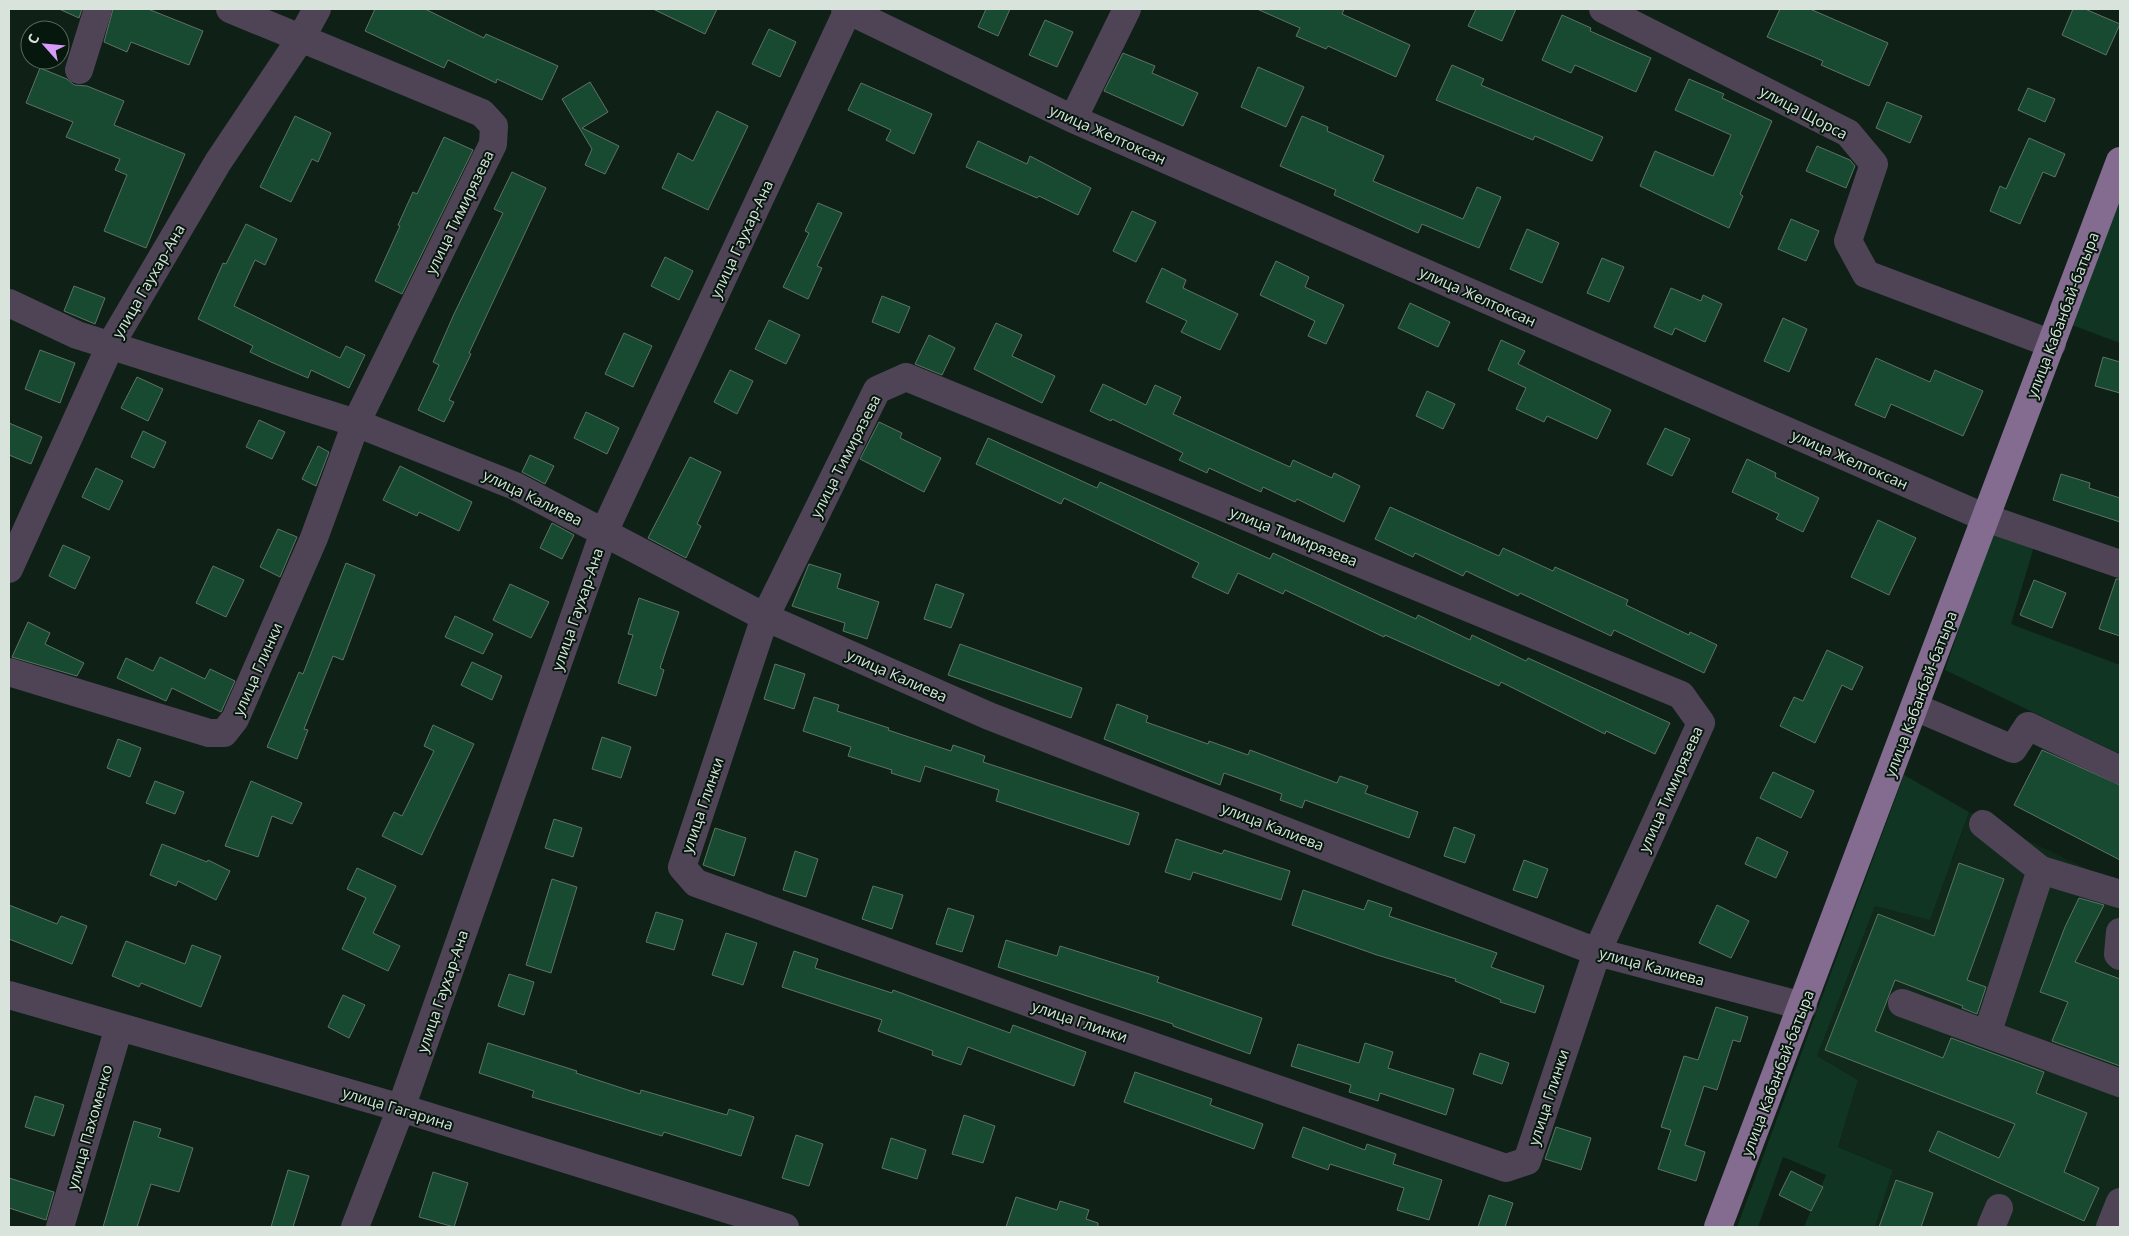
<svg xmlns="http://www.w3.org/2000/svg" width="2129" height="1236" viewBox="0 0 2129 1236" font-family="'Open Sans',sans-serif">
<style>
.built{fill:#10291b}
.green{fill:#103523}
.building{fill:#174a31;stroke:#5e7266}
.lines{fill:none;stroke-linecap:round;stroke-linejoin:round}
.minor{stroke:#4f4456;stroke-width:28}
.major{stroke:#836c90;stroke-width:28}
.labels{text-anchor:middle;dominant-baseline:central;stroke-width:4;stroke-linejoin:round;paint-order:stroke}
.street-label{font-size:15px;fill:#d8e3dc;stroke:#06170d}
</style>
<rect width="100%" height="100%" fill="#0f2016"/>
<!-- built -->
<path class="built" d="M1969,812L2120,885V1227H1875L1893,1170L1838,1147L1858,1080L1816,1056L1875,906L1953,859Z"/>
<!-- green -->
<path class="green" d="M2120,198V343L2072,325Z
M1992,532L2035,543L2011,624L2120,665V754L1945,670Z
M1904,775L1969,812L1930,920L1875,906L1817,1056L1858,1080L1838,1147L1893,1170L1875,1227H1804L1826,1175L1783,1157L1758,1227H1737Z"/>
<!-- building -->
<path class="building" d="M59,9H82L79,18Z
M113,9H148L203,31L189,65L131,42L127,52L104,42Z
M375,9H425L484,38L486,34L558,66L542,100L497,79L496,83L448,60L444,68L365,31Z
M653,9H717L705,34Z
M986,9H1010L998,36L978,27Z
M1257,9H1344L1342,14L1410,45L1396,77L1328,46L1326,49L1296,36L1300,28Z
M1476,9H1516L1502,41L1468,26Z
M1780,9H1810L1888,43L1869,86L1821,65L1823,61L1767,37Z
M2073,9H2085L2120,24L2106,55L2062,35Z
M1562,15L1591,28L1590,31L1651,58L1636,92L1575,65L1571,73L1542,60Z
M1045,20L1073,32L1057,67L1029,55Z
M769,29L796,42L780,77L752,64Z
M1123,53L1155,66L1152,73L1198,93L1183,126L1104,91Z
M1452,65L1484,79L1481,85L1603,137L1592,161L1535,136L1533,140L1436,100Z
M1258,67L1304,87L1286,127L1241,107Z
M40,68L67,79L74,85L87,86L124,101L114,125L185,154L146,248L104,231L127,175L115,170L120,159L66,137L73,122L26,103Z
M1689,79L1724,94L1722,98L1772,121L1740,194L1743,196L1729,228L1640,186L1655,151L1713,176L1731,135L1675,110Z
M590,82L608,112L582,128L619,146L605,174L585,165L592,149L562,99Z
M861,83L932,114L914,154L886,140L891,130L848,110Z
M2028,88L2055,99L2045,122L2018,110Z
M1887,102L1922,116L1910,143L1876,128Z
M717,111L748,126L708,210L662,188L678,153L693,161Z
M295,116L331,133L318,162L312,159L291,202L260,187Z
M1302,116L1328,127L1327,131L1384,156L1373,181L1463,219L1477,187L1501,197L1479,248L1422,224L1418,233L1334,195L1336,190L1280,166Z
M444,137L473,150L402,294L375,281L400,226L398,225L413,192L417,194Z
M2029,138L2065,154L2055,177L2043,172L2020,224L1990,211L2000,186L2006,189Z
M978,141L1027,164L1030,156L1091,188L1078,215L1039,196L1037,198L966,167Z
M1817,146L1850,160L1855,166L1846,188L1806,171Z
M512,172L546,188L469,353L471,354L449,400L454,402L444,422L418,410L439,365L433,362L454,314L503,213L494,209Z
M818,203L842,213L817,266L822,268L808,299L783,287L809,233L805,231Z
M1132,211L1156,222L1136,262L1113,251Z
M1791,219L1819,231L1806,261L1778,249Z
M246,224L277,239L265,265L255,260L234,306L340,358L346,346L365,355L349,388L311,370L308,378L271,362L250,352L253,346L198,319L223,263L226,264Z
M1527,229L1559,243L1542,283L1510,269Z
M665,257L693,271L679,300L651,286Z
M1602,258L1624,267L1609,302L1587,293Z
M1276,261L1309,277L1305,287L1344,305L1326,344L1308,336L1315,321L1260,295Z
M1162,268L1186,280L1183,288L1238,314L1220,350L1181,332L1187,321L1146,302Z
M74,286L105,298L95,324L64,311Z
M1671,288L1701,301L1703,295L1722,304L1705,342L1675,328L1672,335L1654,327Z
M882,296L910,307L899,333L872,322Z
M1410,303L1450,322L1438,347L1398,328Z
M1783,318L1807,329L1789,372L1764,361Z
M769,320L800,335L786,364L755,349Z
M996,323L1022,335L1012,356L1055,376L1042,403L974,369Z
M624,333L652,346L633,387L605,374Z
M929,335L955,348L942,375L915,364Z
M1501,340L1525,351L1518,364L1611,410L1597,439L1547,416L1544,422L1516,409L1526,388L1488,370Z
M40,350L75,363L60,403L25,389Z
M2103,357L2120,362V393L2095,386Z
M1876,358L1930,382L1935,370L1983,391L1963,436L1891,404L1885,418L1855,405Z
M730,370L753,381L737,414L714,402Z
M137,377L163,389L148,421L121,408Z
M1103,384L1146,405L1155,385L1181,397L1173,414L1290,467L1293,460L1332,478L1334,473L1360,486L1344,522L1297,499L1295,502L1263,487L1261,492L1209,468L1207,473L1179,460L1183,453L1112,419L1111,421L1090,411Z
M1427,391L1455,404L1443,429L1416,416Z
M586,412L619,428L607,454L574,438Z
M259,420L285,432L272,459L246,447Z
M879,422L902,433L900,438L941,458L924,492L860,459Z
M9,423L42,437L31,464L9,455Z
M1665,428L1690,439L1672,476L1647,464Z
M143,431L166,442L154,468L131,457Z
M988,438L1097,488L1100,482L1270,559L1273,553L1416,619L1418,615L1470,640L1472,635L1526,661L1528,658L1670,723L1655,754L1606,731L1605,734L1501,682L1499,686L1385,635L1384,637L1285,590L1283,594L1238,573L1228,594L1192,577L1199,563L1064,498L1061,504L976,464Z
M318,446L329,452L316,486L302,479Z
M530,455L554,466L545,484L522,472Z
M690,457L721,472L697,524L701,526L686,558L648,538Z
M1747,459L1776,473L1775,477L1819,498L1803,532L1776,519L1779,514L1732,492Z
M400,466L472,502L459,531L419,512L417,516L383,500Z
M96,468L123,481L109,510L82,497Z
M2061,474L2090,483L2089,488L2120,498V522L2053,500Z
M1390,507L1499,556L1503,548L1553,571L1555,567L1628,600L1626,605L1689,635L1690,632L1717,645L1704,673L1614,630L1611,636L1520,593L1518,596L1466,571L1463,576L1415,553L1413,557L1375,539Z
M1878,520L1916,538L1889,595L1851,577Z
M552,523L574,535L562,559L540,548Z
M278,529L297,537L280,577L260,567Z
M63,545L90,557L75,589L49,576Z
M346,563L375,575L343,660L333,656L304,729L308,730L297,759L267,747L299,672L303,674Z
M809,564L841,574L837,588L879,602L867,639L843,631L845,623L792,606Z
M213,566L244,580L226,617L196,603Z
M2116,579H2120V636L2099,629Z
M2034,580L2066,593L2052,628L2020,615Z
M510,584L549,602L531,638L493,620Z
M936,584L964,594L951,628L924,619Z
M639,598L679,612L660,668L664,670L656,696L618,683L633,635L628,634Z
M455,616L493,634L483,654L445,637Z
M28,622L50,633L45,644L84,663L77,676L12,657Z
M960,644L1082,688L1071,718L948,675Z
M1827,650L1863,667L1852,690L1842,685L1815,743L1780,726L1794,697L1803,701Z
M160,657L205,679L210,669L235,681L221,712L172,688L166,701L117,678L126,658L153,671Z
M472,662L502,676L492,700L461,685Z
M775,664L805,674L794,709L764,699Z
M814,697L839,705L837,711L889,728L888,730L951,751L953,745L985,756L983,762L1139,813L1129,845L996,801L999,790L925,766L920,782L891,773L892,770L848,756L851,747L803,731Z
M1117,704L1148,716L1146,722L1208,744L1209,741L1248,755L1250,750L1337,783L1340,776L1368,786L1365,793L1418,812L1409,838L1305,800L1302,808L1280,800L1282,794L1224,773L1220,785L1104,739Z
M433,725L474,744L422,855L382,836L394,812L402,816L434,751L424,746Z
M602,737L631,747L621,778L592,769Z
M118,739L141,748L130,777L107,768Z
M2042,750L2120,785V860L2014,805Z
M1773,772L1814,791L1801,818L1760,798Z
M155,781L184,792L175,814L146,803Z
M251,781L302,803L292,824L272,816L258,857L225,846Z
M554,819L582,828L573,857L545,848Z
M1454,827L1475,835L1465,863L1444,856Z
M715,828L746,838L734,876L703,865Z
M1757,837L1788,852L1776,878L1745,864Z
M1176,839L1222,854L1224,850L1290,871L1281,900L1193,872L1190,880L1165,872Z
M162,844L207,862L208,860L230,871L216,900L178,881L176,886L150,875Z
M795,851L818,859L806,897L783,890Z
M1524,860L1548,869L1537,898L1513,890Z
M1959,863L2004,879L1967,980L1986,987L1977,1014L1962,1008L1963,1006L1895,980L1875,1031L1943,1058L1951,1038L2044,1072L2036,1093L2087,1113L2064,1172L2099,1188L2084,1221L1929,1151L1938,1131L1999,1158L2015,1124L1825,1050L1878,914L1934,936Z
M357,868L396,886L373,933L400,946L388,971L342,949L366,898L347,889Z
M552,879L577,887L551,973L526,965Z
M873,886L903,895L892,929L862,919Z
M1303,890L1364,910L1368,900L1392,908L1389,916L1497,953L1491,967L1544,986L1535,1013L1500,1002L1501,1000L1455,981L1456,979L1377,955L1292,925Z
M2079,898L2104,905L2075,962L2120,979V1066L2052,1041L2068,1002L2040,992L2065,927Z
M9,905L57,924L61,916L87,926L72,964L9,939Z
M1717,905L1749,921L1731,958L1699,943Z
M948,908L974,916L962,952L936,944Z
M656,912L683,920L674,950L646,942Z
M726,933L757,943L743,985L712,975Z
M1006,940L1057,956L1060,946L1159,977L1157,982L1262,1018L1250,1054L1173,1026V1024L998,967Z
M126,941L185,964L192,945L221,956L201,1007L141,983L139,987L112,976Z
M794,951L818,959L815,968L892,993L893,990L1010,1033L1013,1025L1086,1052L1074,1086L968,1047L961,1065L932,1055L933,1051L878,1031L882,1020L782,987Z
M509,974L534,982L524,1015L498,1006Z
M343,995L365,1005L349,1038L328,1027Z
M1716,1007L1748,1017L1740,1042L1733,1040L1717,1090L1704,1086L1685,1145L1705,1152L1696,1181L1658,1169L1671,1130L1661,1127L1684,1056L1698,1060Z
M488,1043L577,1071L576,1073L640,1094L641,1090L727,1115L729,1109L754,1117L741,1156L664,1132L662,1136L532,1097L534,1091L479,1073Z
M1365,1043L1393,1052L1388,1068L1454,1089L1446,1115L1380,1093L1378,1101L1349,1092L1351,1085L1291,1066L1298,1044L1359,1063Z
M1480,1053L1509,1063L1502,1084L1473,1074Z
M1135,1072L1212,1099L1210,1105L1263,1124L1254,1149L1124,1102Z
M35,1096L64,1105L54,1136L25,1127Z
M964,1115L995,1126L983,1163L952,1154Z
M134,1121L161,1129L158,1137L193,1148L179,1192L151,1184L137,1227H103Z
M1303,1127L1365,1150L1367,1144L1396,1154L1393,1164L1442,1180L1429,1220L1397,1210L1404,1188L1330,1164L1328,1170L1292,1157Z
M1556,1127L1591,1138L1581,1170L1545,1159Z
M796,1135L823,1144L809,1186L782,1178Z
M891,1138L926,1150L917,1179L882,1168Z
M288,1170L309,1176L293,1227H271Z
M1791,1171L1823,1187L1811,1211L1779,1195Z
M433,1172L468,1183L454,1227L419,1217Z
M9,1178L54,1192L46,1220L9,1208Z
M1896,1180L1933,1193L1921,1227H1879Z
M1489,1195L1513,1203L1505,1227H1478Z
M1016,1197L1057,1210L1060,1201L1089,1210L1086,1219L1098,1223V1227H1006Z"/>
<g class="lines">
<!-- minor -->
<path class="minor" d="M845,9L1073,119L1986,518L2120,564
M1603,9L1848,133L1874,164L1848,241L1866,274L2052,344
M79,70L98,9
M1073,119L1127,9
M9,303L77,335L356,423L515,486L765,617L989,716L1597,952L1803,1006
M906,377L1681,695L1701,723L1597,952L1527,1161L1506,1168L1071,1018L696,883L682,867L765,617L877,390Z
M9,569L111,344L218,162L301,38L317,9
M9,672L209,733H224L235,719L314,538L356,423L493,144L494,126L482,113L230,9
M1915,707L2013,749L2028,726L2120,770
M1983,824L2041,870L2120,894
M2120,932L2118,954L2120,956
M9,995L401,1108L785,1227
M1902,1003L2120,1083
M1987,1034L2041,870
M60,1227L119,1027
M355,1227L401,1108L604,532L848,10
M1991,1227L1999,1208
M2110,1227L2120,1202"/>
<!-- major -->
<path class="major" d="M1718,1227L2120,161"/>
</g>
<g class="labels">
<!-- street labels -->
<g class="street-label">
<text transform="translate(1804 112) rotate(28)">улица Щорса</text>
<text transform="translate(1108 134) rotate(24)">улица Желтоксан</text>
<text transform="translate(459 212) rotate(-64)">улица Тимирязева</text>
<text transform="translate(741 239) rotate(-65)">улица Гаухар-Ана</text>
<text transform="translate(148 281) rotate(-60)">улица Гаухар-Ана</text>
<text transform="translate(1478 296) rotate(24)">улица Желтоксан</text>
<text transform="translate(2062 315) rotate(-69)">улица Кабанбай-батыра</text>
<text transform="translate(845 456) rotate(-63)">улица Тимирязева</text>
<text transform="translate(1850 459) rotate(24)">улица Желтоксан</text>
<text transform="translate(533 497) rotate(26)">улица Калиева</text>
<text transform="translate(1294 536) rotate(22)">улица Тимирязева</text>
<text transform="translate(577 609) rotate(-71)">улица Гаухар-Ана</text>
<text transform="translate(257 669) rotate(-66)">улица Глинки</text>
<text transform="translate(897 675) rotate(24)">улица Калиева</text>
<text transform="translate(1920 694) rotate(-69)">улица Кабанбай-батыра</text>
<text transform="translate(1670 789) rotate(-66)">улица Тимирязева</text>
<text transform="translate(702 805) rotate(-71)">улица Глинки</text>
<text transform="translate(1273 826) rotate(21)">улица Калиева</text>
<text transform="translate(1652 966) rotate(15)">улица Калиева</text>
<text transform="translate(442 991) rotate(-71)">улица Гаухар-Ана</text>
<text transform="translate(1080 1021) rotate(19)">улица Глинки</text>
<text transform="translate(1777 1073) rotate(-69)">улица Кабанбай-батыра</text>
<text transform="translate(1548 1097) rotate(-72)">улица Глинки</text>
<text transform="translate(398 1108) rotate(17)">улица Гагарина</text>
<text transform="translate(89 1127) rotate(-74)">улица Пахоменко</text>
</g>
</g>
<!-- border -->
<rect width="2129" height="1236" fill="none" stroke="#d8e3dc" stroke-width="20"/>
<!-- north arrow -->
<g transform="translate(45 45) rotate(297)"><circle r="24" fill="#06170d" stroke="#5a6960"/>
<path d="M0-4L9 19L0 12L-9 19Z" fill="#d79bf9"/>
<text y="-8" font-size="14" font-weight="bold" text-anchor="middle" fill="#d8e3dc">С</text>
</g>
</svg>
